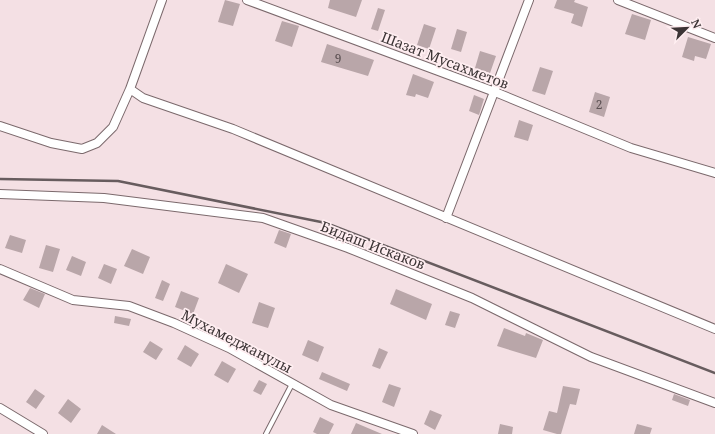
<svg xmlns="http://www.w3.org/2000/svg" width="715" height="434" viewBox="0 0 715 434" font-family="'Noto Serif',serif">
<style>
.building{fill:#b9a6a9}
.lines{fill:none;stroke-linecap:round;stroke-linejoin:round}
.service-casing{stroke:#7b696c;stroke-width:6}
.minor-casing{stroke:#7b696c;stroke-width:10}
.service{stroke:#fff;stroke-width:4}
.minor{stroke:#fff;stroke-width:8}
.rail{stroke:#675c5e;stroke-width:2.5}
.labels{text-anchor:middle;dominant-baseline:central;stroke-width:3.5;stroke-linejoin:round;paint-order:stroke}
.number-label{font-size:12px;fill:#5b5052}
.street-label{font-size:14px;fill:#3c3435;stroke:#ffeef1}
</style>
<rect width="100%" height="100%" fill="#f4e0e4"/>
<!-- building -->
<path class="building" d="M225,0L240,4L233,26L218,22Z
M330,0H362L356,17L328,8Z
M557,0H575L574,2L588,7L582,27L571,23L574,14L554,8Z
M378,8L385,10L378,31L371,29Z
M632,14L651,20L645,40L625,34Z
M282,21L299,26L292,47L275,41Z
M424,24L436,28L429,49L417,45Z
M457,29L467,32L461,52L451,49Z
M688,37L711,44L706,59L695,56L694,61L682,57Z
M327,44L374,60L368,76L321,62Z
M480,51L496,56L490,73L475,68Z
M540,67L553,71L545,95L532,91Z
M413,74L434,82L428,98L416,94L415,97L406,95Z
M595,92L610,97L604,117L589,112Z
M474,95L484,99L479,115L469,111Z
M519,120L533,125L528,141L514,137Z
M279,230L291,234L286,248L274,243Z
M10,235L26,240L22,253L5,248Z
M46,245L60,249L53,272L39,268Z
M132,249L150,257L143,274L124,266Z
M72,256L86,262L81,276L66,270Z
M104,264L117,269L111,284L98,278Z
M226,264L248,274L239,293L218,283Z
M162,280L170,284L163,301L155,298Z
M30,288L45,294L39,308L23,300Z
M396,289L432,304L426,320L390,304Z
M181,291L199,298L193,314L175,307Z
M259,302L275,308L268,328L252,323Z
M450,311L460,314L455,328L445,325Z
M115,316L131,319L129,326L114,323Z
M504,328L525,336L526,333L543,340L536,358L497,346Z
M308,340L324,347L318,362L302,355Z
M150,341L163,349L156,360L143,352Z
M185,345L199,354L191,367L177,359Z
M379,348L388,352L380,369L372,366Z
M222,361L236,369L228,383L214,375Z
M322,372L350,384L347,391L319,379Z
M259,380L267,384L261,395L253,391Z
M389,384L401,388L394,407L382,402Z
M563,386L580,389L576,405L570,404L561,434H557L543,430L549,411L557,413Z
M35,389L45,396L36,409L26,402Z
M674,394L690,400L688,406L672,400Z
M68,399L81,409L71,423L58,413Z
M430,410L442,415L435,430L424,424Z
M320,417L334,424L329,434H317L313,432Z
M356,423L382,434H351Z
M500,424L513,427L512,434H498Z
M637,424L652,428L650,434H634Z
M102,425L116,434H97Z"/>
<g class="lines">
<defs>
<path id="service" d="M266,434L292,384"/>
<path id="minor" d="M247,0L495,92L631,148L715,173
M618,0L715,38
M130,89L162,0
M0,126L51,143L82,149L97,143L113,127L130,89L143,98L233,129L715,329
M0,194L104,198L263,218L348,248L472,298L591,357L715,403
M446,218L529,0
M0,269L73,300L129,306L174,323L229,348L331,405L413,434
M0,408L43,434"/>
</defs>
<!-- service casing -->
<use href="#service" class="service-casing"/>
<!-- minor casing -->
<use href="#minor" class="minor-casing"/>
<!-- service -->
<use href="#service" class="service"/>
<!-- minor -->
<use href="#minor" class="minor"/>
<!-- rail -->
<path class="rail" d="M0,179L118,181L326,223L715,373"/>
</g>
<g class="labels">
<!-- number labels -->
<g class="number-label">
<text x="338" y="58">9</text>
<text x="599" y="104">2</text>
</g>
<!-- street labels -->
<g class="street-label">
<text transform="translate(445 60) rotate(21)">Шазат Мусахметов</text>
<text transform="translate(373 245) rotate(21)">Бидаш Искаков</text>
<text transform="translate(237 341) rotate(27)">Мухамеджанулы</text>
</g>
</g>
<!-- north arrow -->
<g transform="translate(687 28) rotate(66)" stroke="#ffeef1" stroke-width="3" paint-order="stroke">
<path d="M0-3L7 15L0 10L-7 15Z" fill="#3c3435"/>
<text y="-6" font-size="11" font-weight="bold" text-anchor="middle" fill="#3c3435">N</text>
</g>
</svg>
